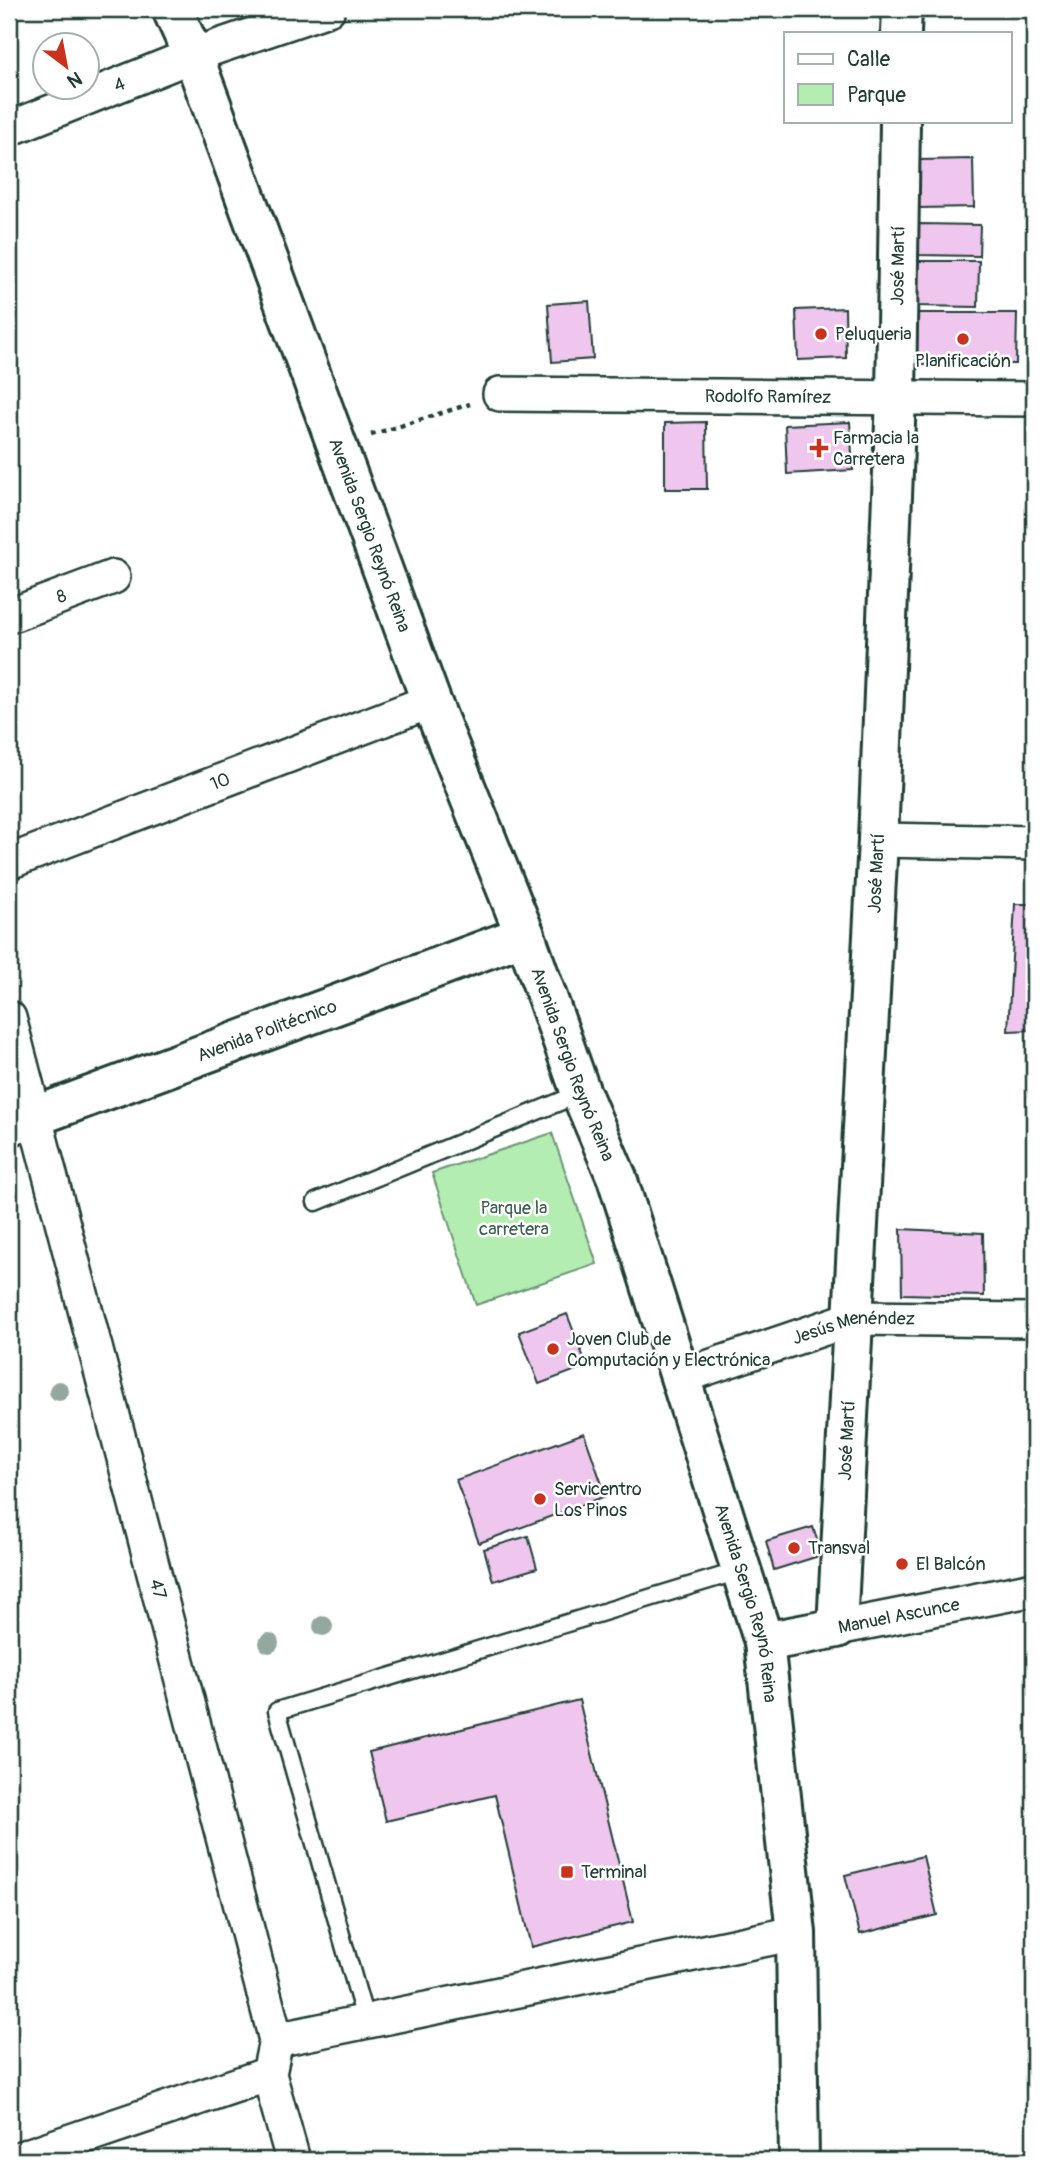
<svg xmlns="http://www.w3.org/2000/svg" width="1043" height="2169" viewBox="0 0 1043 2169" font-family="Pangolin,sans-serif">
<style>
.green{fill:#b4edb2;stroke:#6a9573;stroke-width:2}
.building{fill:#efc6ee;stroke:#1f3d34;stroke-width:2}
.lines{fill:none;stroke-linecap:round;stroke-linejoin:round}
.service-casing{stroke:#1f3d34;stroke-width:21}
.minor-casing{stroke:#1f3d34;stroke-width:38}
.tertiary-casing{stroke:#1f3d34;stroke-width:44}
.secondary-casing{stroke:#1f3d34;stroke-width:44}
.path{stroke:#1f3d34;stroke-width:4.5;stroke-dasharray:5 5;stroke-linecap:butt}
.service{stroke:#fff;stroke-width:16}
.minor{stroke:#fff;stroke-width:33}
.tertiary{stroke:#fff;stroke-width:38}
.secondary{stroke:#fff;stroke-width:38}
.tree{fill:#94a89d}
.poi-dot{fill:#c8321e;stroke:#fff;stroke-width:2.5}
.labels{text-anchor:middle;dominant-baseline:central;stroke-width:5;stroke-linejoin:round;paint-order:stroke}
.street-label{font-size:18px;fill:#1f3d34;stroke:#fff}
.poi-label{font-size:18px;fill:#1f3d34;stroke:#fff;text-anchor:start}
.park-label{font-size:18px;fill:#3d604d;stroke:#fff}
</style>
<rect width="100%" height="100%" fill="#fff"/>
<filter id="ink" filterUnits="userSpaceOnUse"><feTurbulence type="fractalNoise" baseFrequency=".0143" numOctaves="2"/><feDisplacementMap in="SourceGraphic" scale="14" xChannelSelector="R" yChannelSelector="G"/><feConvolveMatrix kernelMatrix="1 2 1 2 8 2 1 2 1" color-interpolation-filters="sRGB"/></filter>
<g filter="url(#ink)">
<!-- green -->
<path class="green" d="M552,1133L597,1264L476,1305L432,1173Z"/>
<!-- building -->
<path class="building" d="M973,159L974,207L919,208V160Z
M919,224L980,225L979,256L918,255Z
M915,261H979L978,307L915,306Z
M589,301L593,359L552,362L548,304Z
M845,308L846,358L798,360L796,310Z
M910,313H1017L1016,364H910Z
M706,422L707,489H665V423Z
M850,422L853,470L787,474L785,425Z
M1015,904H1034V1030L1008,1031Z
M901,1229L983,1233L984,1296L902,1294Z
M567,1314L587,1366L539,1384L519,1332Z
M584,1433L606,1496L479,1543L456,1480Z
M813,1527L822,1555L774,1570L766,1541Z
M528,1536L537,1568L493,1581L484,1549Z
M579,1700L633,1922L531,1947L495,1795L386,1821L369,1752Z
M923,1856L937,1915L860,1934L845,1875Z"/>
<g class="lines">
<defs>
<path id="service" d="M316,1202L581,1093
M366,2022L277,1711L742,1570"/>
<g id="minor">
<path id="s1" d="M9,129L193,55L328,9"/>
<path id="s2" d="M500,394L1034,399"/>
<path id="s3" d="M9,616L113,577"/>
<path d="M878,840L1034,843"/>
<path id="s4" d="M9,862L431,701"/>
<path id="s5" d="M9,1018L276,2040L269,2074L293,2160"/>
<path id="s6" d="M680,1377L854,1318L1034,1320"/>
<path id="s7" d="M837,1628L1034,1589"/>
<path d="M276,2040L796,1933"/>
<path d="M15,2160L269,2074"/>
</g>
<g id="tertiary">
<path d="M901,33L902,9"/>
<path id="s8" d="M9,1126L525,935"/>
<path id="s9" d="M764,1642L837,1628L878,840L896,398L900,121"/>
</g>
<g id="secondary">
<path id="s10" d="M172,9L193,55L431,701L525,935L581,1093L617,1178L764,1642L796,1933L799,2160"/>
</g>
</defs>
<!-- service casing -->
<use href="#service" class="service-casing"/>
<!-- minor casing -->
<use href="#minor" class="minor-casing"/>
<!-- tertiary casing -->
<use href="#tertiary" class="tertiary-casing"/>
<!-- secondary casing -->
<use href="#secondary" class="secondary-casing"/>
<!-- path -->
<path class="path" d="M371,435L470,404"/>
<!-- service -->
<use href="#service" class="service"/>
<!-- minor -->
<use href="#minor" class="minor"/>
<!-- tertiary -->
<use href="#tertiary" class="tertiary"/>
<!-- secondary -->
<use href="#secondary" class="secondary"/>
</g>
<!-- trees -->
<g class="tree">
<circle cx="59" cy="1391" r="10"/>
<circle cx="323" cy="1626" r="10"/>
<circle cx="269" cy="1643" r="10"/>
</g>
</g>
<!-- markers -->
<g class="poi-dot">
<circle cx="821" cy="334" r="7"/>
<circle cx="963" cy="339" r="7"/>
<path d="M815.5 437.5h7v7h7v7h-7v7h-7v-7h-7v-7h7z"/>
<circle cx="553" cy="1349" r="7"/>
<circle cx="540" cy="1499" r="7"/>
<circle cx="794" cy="1548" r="7"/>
<circle cx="902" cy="1564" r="7"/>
<rect x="560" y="1865" width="14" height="14" rx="3.5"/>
</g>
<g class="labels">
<!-- street labels -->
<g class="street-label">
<text stroke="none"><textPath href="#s1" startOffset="119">4</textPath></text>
<text stroke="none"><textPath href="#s9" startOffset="1438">José Martí</textPath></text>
<text stroke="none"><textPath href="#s2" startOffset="268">Rodolfo Ramírez</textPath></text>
<text stroke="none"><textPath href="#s10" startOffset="562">Avenida Sergio Reynó Reina</textPath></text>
<text stroke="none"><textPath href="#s3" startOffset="56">8</textPath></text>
<text stroke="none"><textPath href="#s4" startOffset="226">10</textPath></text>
<text stroke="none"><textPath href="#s9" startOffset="830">José Martí</textPath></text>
<text stroke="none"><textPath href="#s8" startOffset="275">Avenida Politécnico</textPath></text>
<text stroke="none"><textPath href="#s10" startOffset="1129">Avenida Sergio Reynó Reina</textPath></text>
<text stroke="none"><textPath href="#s6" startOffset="182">Jesús Menéndez</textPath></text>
<text stroke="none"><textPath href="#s9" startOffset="262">José Martí</textPath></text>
<text stroke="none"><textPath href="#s5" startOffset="590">47</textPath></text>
<text stroke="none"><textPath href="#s10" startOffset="1696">Avenida Sergio Reynó Reina</textPath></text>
<text stroke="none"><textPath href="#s7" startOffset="63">Manuel Ascunce</textPath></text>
</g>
<!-- poi labels -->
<g class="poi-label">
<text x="835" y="334">Peluqueria</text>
<text x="963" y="361" text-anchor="middle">Planificación</text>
<text x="833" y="438">Farmacia la<tspan x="833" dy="21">Carretera</tspan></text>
<text x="567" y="1339">Joven Club de<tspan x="567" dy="21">Computación y Electrónica</tspan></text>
<text x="554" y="1489">Servicentro<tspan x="554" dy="21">Los Pinos</tspan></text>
<text x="808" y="1548">Transval</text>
<text x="916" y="1564">El Balcón</text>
<text x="581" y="1872">Terminal</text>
</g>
<!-- park labels -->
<g class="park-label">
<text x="514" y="1208">Parque la<tspan x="514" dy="21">carretera</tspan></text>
</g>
</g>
<!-- margin -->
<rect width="1043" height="2169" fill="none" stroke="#fff" stroke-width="35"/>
<rect x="18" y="18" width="1008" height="2134" fill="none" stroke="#1f3d34" stroke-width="2.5" filter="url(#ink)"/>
<!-- legend -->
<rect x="784" y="32" width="228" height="91" fill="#ffffff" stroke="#a5b1ae" stroke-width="2"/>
<rect x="798" y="54" width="35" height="10" fill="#ffffff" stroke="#a5b1ae" stroke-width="2"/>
<text x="847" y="66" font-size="21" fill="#1f3d34">Calle</text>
<rect x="798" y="84" width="35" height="21" fill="#b4edb2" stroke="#a5b1ae" stroke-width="2"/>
<text x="847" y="102" font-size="21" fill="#1f3d34">Parque</text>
<!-- north arrow -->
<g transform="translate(66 66) rotate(148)"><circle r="33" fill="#ffffff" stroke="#a5b1ae" stroke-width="2"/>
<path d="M0-5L12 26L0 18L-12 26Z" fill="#c8321e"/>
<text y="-10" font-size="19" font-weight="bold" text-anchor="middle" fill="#1f3d34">N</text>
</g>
</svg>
